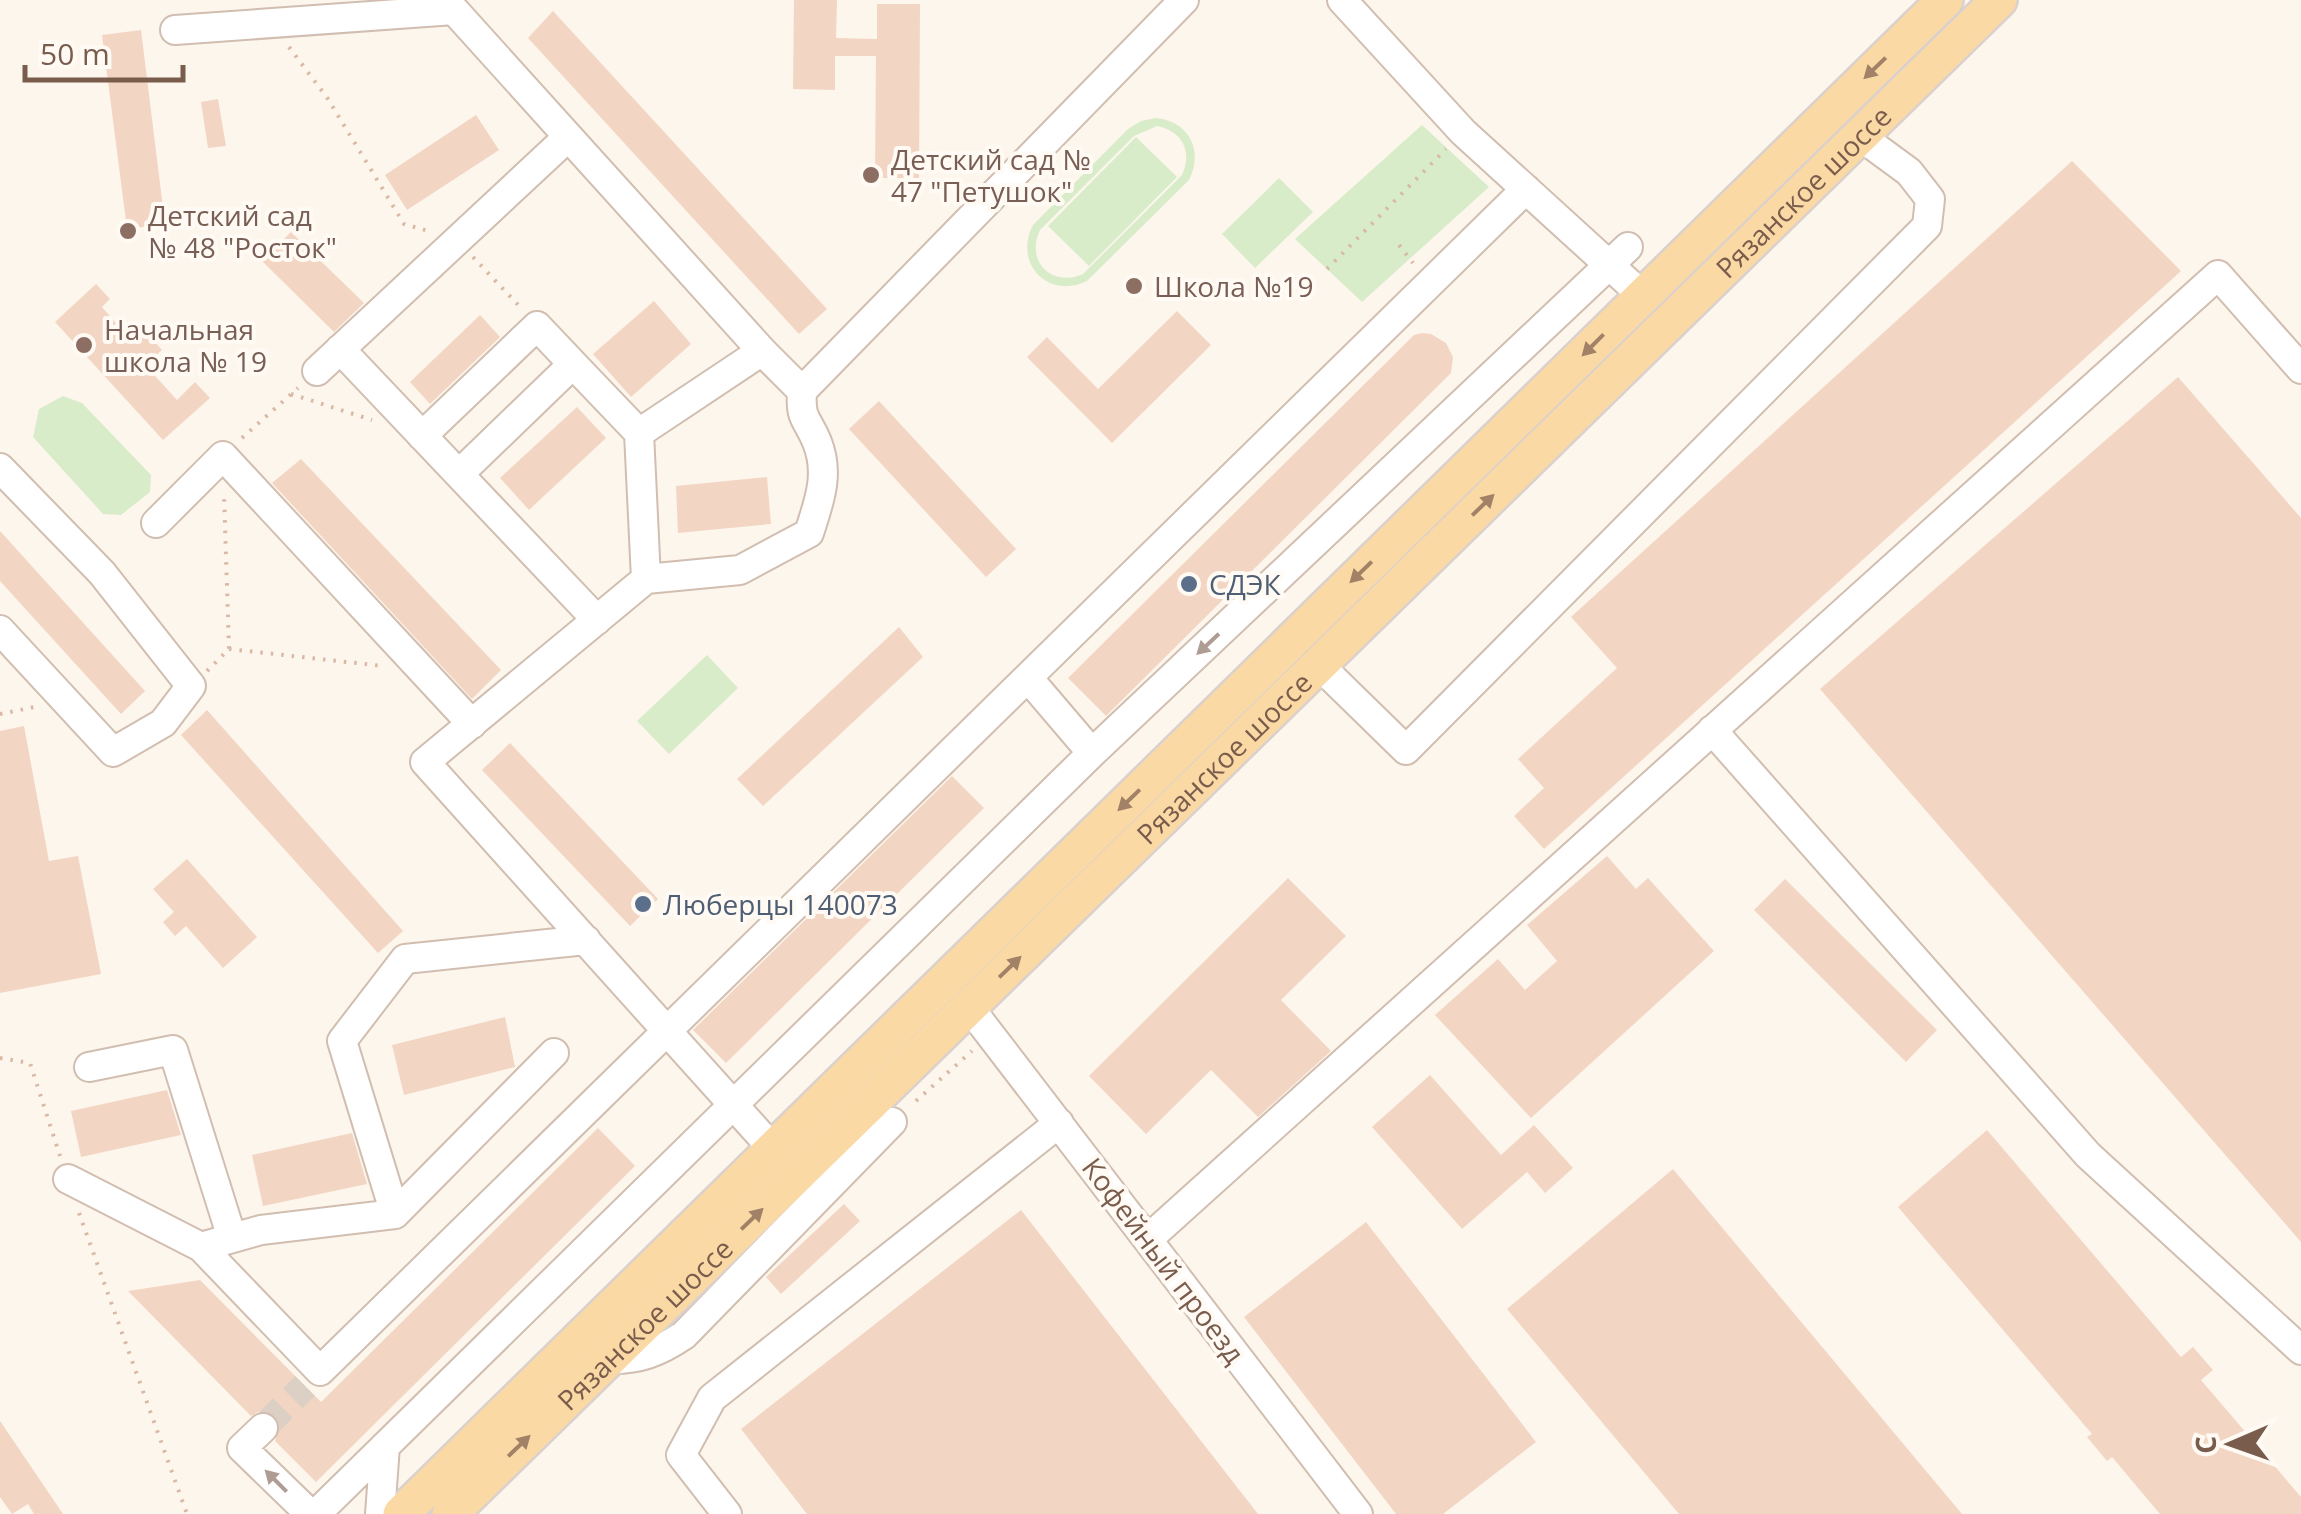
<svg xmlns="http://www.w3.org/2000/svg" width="2301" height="1514" viewBox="0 0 2301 1514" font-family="'Open Sans',sans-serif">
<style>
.green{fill:#d8ecc9;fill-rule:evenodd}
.building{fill:#f3d5c3}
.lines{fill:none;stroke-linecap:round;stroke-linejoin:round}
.minor-tunnel{stroke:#dcd0c4;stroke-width:28;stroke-dasharray:28 14;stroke-linecap:butt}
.minor-casing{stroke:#d1beb0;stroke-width:32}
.major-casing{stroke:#dad1cd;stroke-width:40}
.path{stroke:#d9b8a5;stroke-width:4;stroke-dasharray:2.5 8;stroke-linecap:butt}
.minor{stroke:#fff;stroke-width:28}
.major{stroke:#fbd9a5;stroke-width:35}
.oneway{fill:#a18267}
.oneway2{fill:#af9d94}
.education-dot{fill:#8d6e63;stroke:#fffaf3;stroke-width:4}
.service-dot{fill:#5c6f8a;stroke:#fffaf3;stroke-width:4}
.labels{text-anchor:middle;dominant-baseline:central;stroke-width:8;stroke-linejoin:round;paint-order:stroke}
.education-label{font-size:28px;fill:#785e54;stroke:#fffaf3;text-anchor:start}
.street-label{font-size:28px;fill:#7a5c4d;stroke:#fffaf3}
.service-label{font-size:28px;fill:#4e5e75;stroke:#fffaf3;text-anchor:start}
</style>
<rect width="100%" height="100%" fill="#fdf6ec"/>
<!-- green -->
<path class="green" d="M1156,118C1189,121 1204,151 1189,180L1087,281C1048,300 1013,263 1033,225L1128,129L1141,121ZM1157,126C1182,131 1193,151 1182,175L1083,274C1052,288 1025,261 1040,230L1134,136Z
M1422,125L1489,187L1362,302L1295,239Z
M1136,137L1177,177L1089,266L1048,226Z
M1279,178L1313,212L1255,268L1222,234Z
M63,396L82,403L151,475L150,492L121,515L103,514L33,437L39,409Z
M707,655L738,688L669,754L637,721Z"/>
<!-- building -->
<path class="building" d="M794,0H837L836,38L877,39V4H920L919,178H875L876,56H835V90L793,89Z
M553,11L827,309L799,334L528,38Z
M141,30L165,224L127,229L102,35Z
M218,99L226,146L208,148L201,102Z
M476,115L499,150L407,210L385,175Z
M2072,161L2181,271L1544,849L1514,816L1544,788L1518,759L1617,668L1571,617Z
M291,232L364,303L334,332L262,261Z
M96,284L110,299L102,307L129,338L141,327L162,350L145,365L177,400L195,382L210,398L163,440L55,322Z
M654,301L691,344L631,397L593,354Z
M1177,311L1211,345L1112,443L1027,357L1047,337L1098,389Z
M480,315L500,337L430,404L410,382Z
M1422,333L1431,334L1446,343L1453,357L1451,373L1106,716L1068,678L1414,335Z
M2178,377L2301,518V1242L1820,689Z
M879,401L1016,549L986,577L849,429Z
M577,407L606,438L529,510L500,478Z
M301,459L501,670L472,699L272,483Z
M767,477L771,524L678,533L676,486Z
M0,531L145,691L121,714L0,581Z
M899,627L923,657L763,806L737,779Z
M207,710L403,931L378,953L181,735Z
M24,726L49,861L78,856L101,974L0,993V731Z
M510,743L658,899L630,926L482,770Z
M952,776L984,808L726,1063L693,1030Z
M1607,856L1636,889L1648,878L1714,951L1531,1118L1435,1015L1498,959L1525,990L1557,961L1527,925Z
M187,859L257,937L223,968L186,926L175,936L163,922L174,912L153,889Z
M1288,878L1346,936L1281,1000L1331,1051L1258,1117L1211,1070L1146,1134L1089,1076Z
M1785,879L1937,1030L1906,1062L1754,910Z
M505,1017L515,1067L404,1095L392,1045Z
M1430,1075L1501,1155L1534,1125L1573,1168L1545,1193L1527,1172L1462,1229L1372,1127Z
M167,1090L181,1135L81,1157L71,1111Z
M598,1128L635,1166L316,1482L275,1441L280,1425L275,1415L260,1411L251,1416L128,1291L200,1280L321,1402Z
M1987,1130L2181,1357L2193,1347L2213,1370L2201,1380L2301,1497V1514H2160L2112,1457L2107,1461L2087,1437L2092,1434L1898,1207Z
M352,1133L367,1184L263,1206L252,1155Z
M1673,1169L1962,1514H1679L1507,1309Z
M844,1204L860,1221L781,1294L766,1277Z
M1021,1210L1258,1514H807L741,1429Z
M1366,1222L1536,1442L1443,1514H1396L1244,1317Z
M0,1421L15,1443L63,1514H34L28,1504L12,1514L0,1497Z"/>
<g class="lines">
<!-- minor-tunnel -->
<path class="minor-tunnel" d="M263,1428L305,1386"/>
<defs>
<path id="minor" d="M1342,0L1463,132L1642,295
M175,30L454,10L762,351
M340,349L597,620
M317,371L568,137
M422,436L537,326L573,364
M0,468L102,573L191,686L163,723L113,752L0,630
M459,474L573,364L639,433
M156,523L223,456L472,724
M646,579L639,433L762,351L802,391
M1319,665L1406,750L1927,226L1930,199L1909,172L1860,136
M1712,730L2088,1155L2301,1350
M1092,753L1628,247
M969,1007L1358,1514
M89,1067L173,1050L232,1238
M773,1149L425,762L646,579L740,570L809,533C819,502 830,474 817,442C807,417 800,421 802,391L1184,0
M68,1179L201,1247L261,1230L395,1214L342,1041L405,959L586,940
M395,1214L554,1053
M1148,1239L2218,275L2301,369
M201,1247L320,1371L1526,189
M608,1359C639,1360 659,1352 684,1335L892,1122
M263,1428L242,1448L310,1514
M316,1514L1092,753L1028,678
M380,1514L385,1446
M727,1514L681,1455L712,1398L1059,1123"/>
<g id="major">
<path d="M401,1514L1945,0"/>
<path id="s1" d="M450,1514L1999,0"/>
</g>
</defs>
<!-- minor casing -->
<use href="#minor" class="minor-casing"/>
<!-- major casing -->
<use href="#major" class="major-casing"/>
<!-- path -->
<path class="path" d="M289,47L328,99L404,224L432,232
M1399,245L1413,263
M473,257L521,308
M1327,269L1446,149
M291,394L372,420
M242,438L298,388
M229,649L383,666
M207,671L229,649L224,494
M0,714L40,706
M0,1058L30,1063L60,1156
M916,1101L972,1051
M79,1213L187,1514"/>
<!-- minor -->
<use href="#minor" class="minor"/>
<!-- major -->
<use href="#major" class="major"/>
</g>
<!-- one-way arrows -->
<defs><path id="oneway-solid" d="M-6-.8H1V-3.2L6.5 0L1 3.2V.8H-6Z" transform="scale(2.5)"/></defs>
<g class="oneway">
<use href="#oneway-solid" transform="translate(1875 68) rotate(136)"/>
<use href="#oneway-solid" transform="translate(1593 345) rotate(135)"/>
<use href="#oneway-solid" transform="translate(1483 505) rotate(-44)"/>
<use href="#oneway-solid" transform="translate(1361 572) rotate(136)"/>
<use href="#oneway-solid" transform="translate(1129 800) rotate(136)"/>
<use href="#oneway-solid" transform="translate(1010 967) rotate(-44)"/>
<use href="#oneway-solid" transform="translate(752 1219) rotate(-44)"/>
<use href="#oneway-solid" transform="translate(519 1446) rotate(-44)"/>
</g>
<g class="oneway2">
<use href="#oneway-solid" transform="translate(1208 644) rotate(137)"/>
<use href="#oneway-solid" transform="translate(276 1481) rotate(-135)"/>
</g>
<!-- markers -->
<g class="education-dot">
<circle cx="871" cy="175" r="10"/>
<circle cx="128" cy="231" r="10"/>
<circle cx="1134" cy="286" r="10"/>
<circle cx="84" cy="345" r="10"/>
</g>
<g class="service-dot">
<circle cx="1189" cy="584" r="10"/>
<circle cx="643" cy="904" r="10"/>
</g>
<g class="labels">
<!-- education labels -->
<g class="education-label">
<text x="891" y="159">Детский сад №<tspan x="891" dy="32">47 "Петушок"</tspan></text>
<text x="148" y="215">Детский сад<tspan x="148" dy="32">№ 48 "Росток"</tspan></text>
<text x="1154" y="286">Школа №19</text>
<text x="104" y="329">Начальная<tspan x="104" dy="32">школа № 19</tspan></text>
</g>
<!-- street labels -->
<g class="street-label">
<text stroke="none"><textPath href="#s1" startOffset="1892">Рязанское шоссе</textPath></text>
<text stroke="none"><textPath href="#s1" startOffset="1082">Рязанское шоссе</textPath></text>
<text transform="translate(1164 1260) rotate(53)">Кофейный проезд</text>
<text stroke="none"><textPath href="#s1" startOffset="272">Рязанское шоссе</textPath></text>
</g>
<!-- service labels -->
<g class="service-label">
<text x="1209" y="584">СДЭК</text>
<text x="663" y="904">Люберцы 140073</text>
</g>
</g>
<!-- north arrow -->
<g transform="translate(2231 1444) rotate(268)" stroke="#fffaf3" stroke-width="8" paint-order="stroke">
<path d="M0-8L18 38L0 25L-18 38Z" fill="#7a5c4d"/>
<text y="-15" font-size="28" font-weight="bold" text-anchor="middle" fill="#7a5c4d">С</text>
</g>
<!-- scale -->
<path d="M25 65v15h158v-15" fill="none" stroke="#7a5c4d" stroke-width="5"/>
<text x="40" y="65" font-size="30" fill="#7a5c4d" stroke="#fffaf3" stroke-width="8" paint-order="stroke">50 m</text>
</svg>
